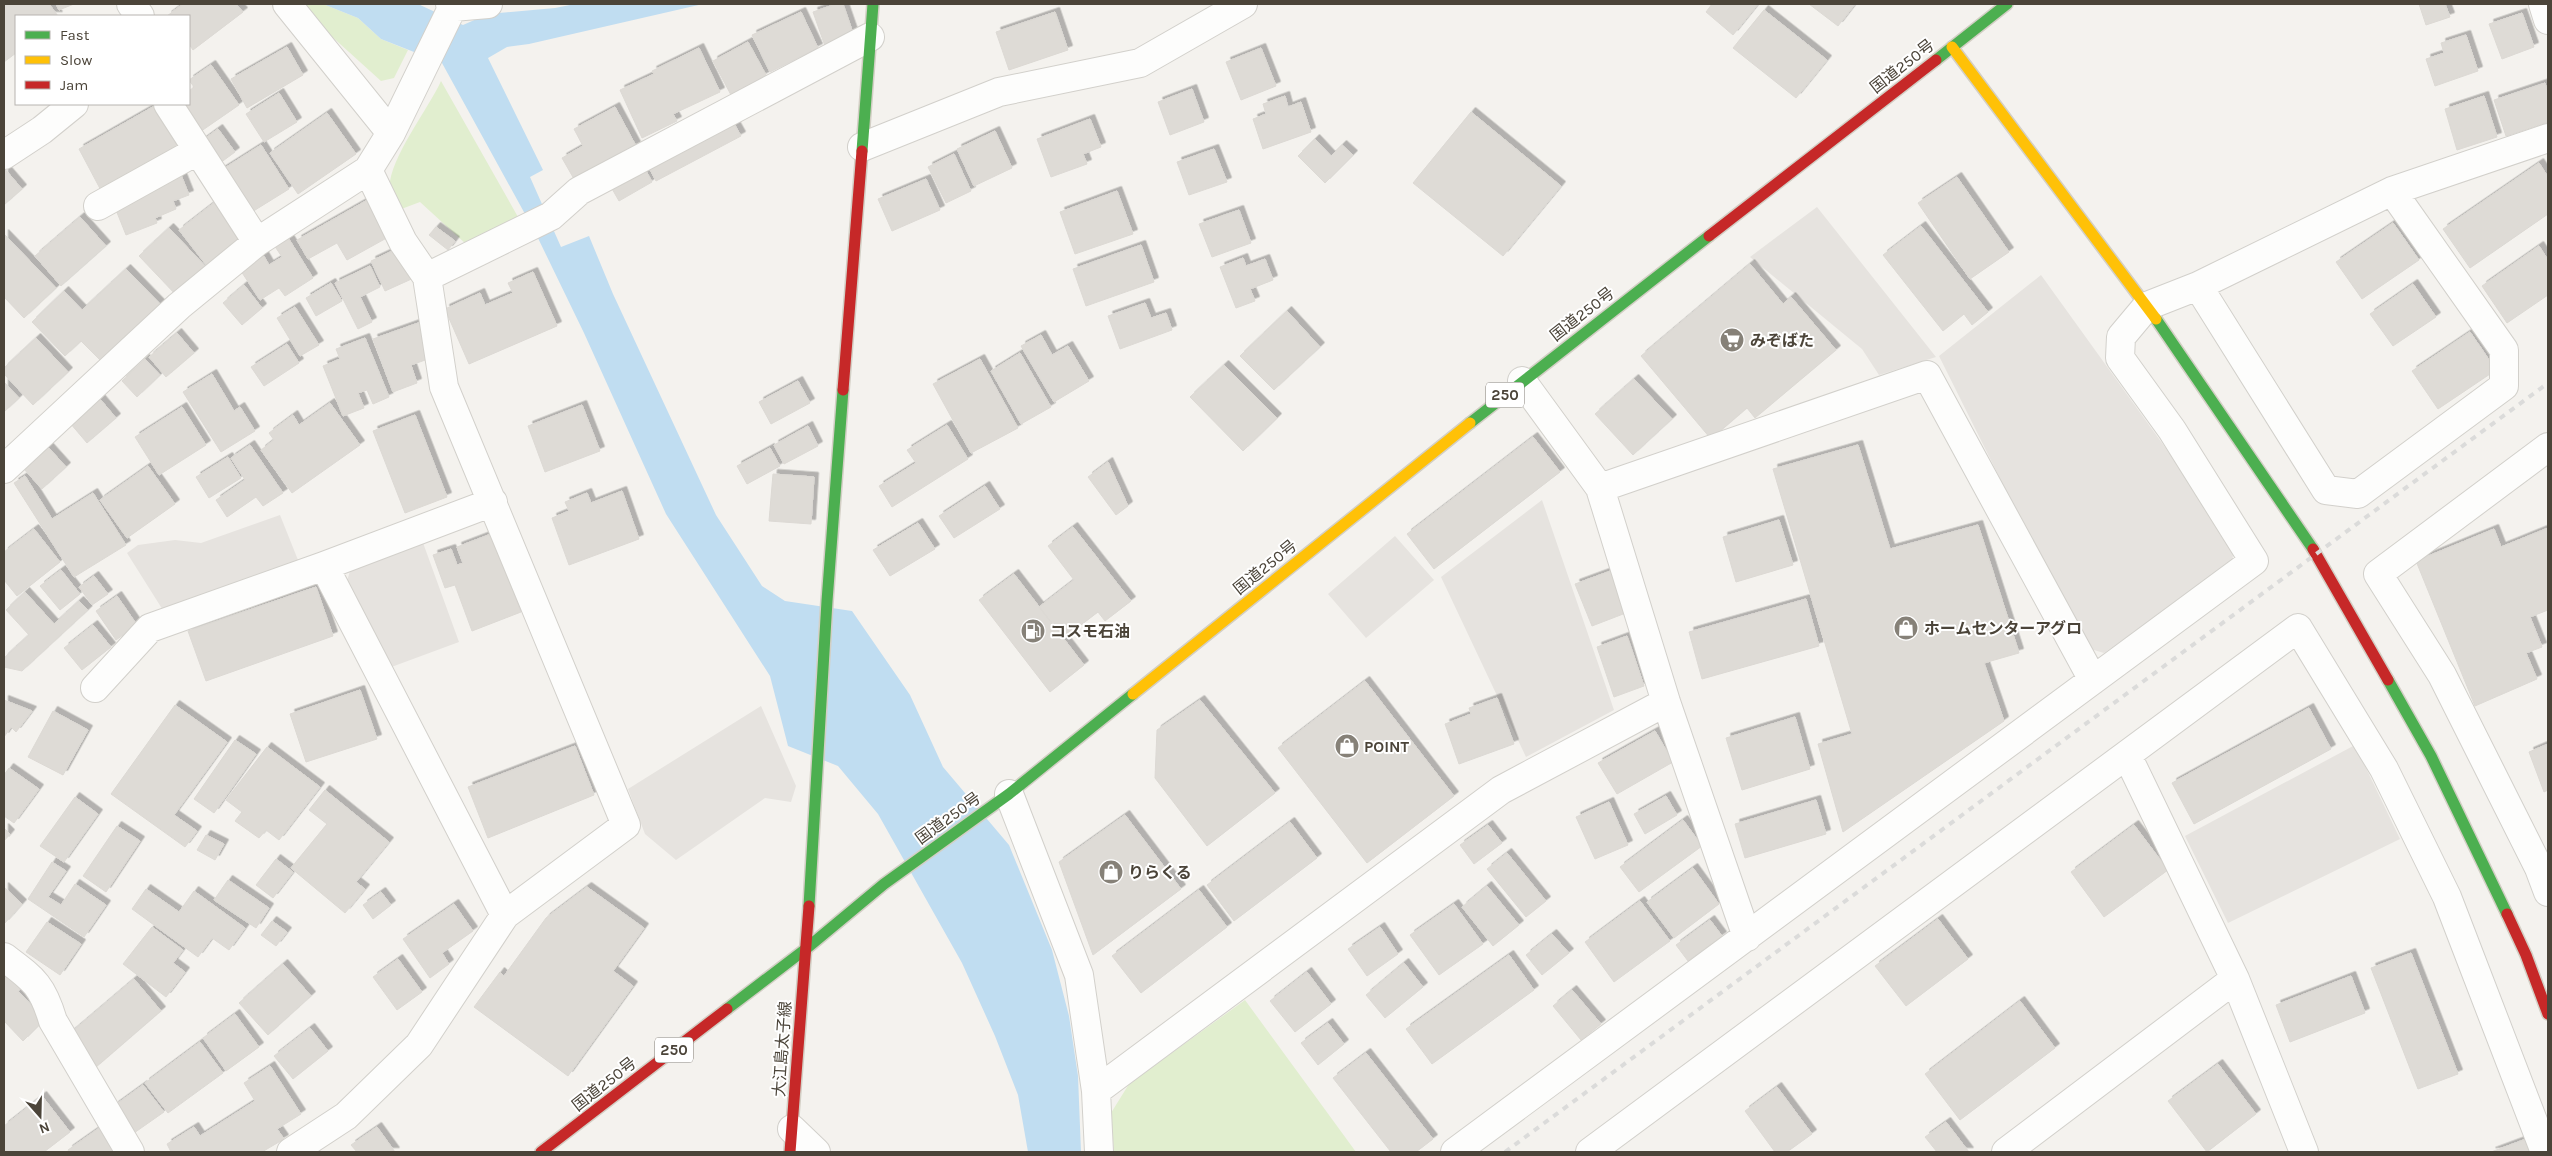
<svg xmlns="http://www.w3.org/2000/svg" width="2552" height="1156" viewBox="0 0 2552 1156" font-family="Karla,'Noto Sans JP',sans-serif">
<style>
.green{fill:#e1eecf}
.parking{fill:#e6e3df}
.water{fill:#c0ddf1}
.building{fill:#dedbd6;stroke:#dcd9d4;filter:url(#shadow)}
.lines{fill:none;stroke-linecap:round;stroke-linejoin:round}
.street-casing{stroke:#d2d0cb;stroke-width:30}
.fast-casing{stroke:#d3cfc5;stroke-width:14}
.slow-casing{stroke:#d3cfc5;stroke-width:14}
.jam-casing{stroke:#d3cfc5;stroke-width:14}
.street{stroke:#fdfdfc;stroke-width:28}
.fast{stroke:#4caf50;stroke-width:11}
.slow{stroke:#ffc107;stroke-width:11}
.jam{stroke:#c62828;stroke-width:11}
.rail{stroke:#dbdbda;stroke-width:4;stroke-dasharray:6 6;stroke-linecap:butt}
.labels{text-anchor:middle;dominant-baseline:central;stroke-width:4;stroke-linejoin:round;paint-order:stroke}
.shield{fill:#fff;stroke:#817c74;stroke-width:1}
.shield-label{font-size:15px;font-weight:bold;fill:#4b4439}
.street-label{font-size:16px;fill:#4b4439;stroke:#fff}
.poi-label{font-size:16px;font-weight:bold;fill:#4b4439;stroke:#fff;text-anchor:start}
</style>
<defs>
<filter id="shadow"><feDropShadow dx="4.5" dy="-4.5" stdDeviation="0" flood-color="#0004"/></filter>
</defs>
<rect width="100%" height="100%" fill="#f4f2ee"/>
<!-- green -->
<path class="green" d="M304,4H323L358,18L381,39L408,50L394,78L381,81L318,24Z
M441,81L518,217L466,244L420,202L396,211C394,205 391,198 390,192C385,164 428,110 441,81Z
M1245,1000L1356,1152H1114L1111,1113L1129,1084Z"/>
<!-- parking -->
<path class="parking" d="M1817,207L1936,357L1879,375L1862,349L1750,257Z
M2041,275L2234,543L2232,565L2104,653L2084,647L1939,356Z
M1542,500L1614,710L1526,757L1441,577Z
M280,515L300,565L166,615L127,553L138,545L175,540L201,543Z
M1395,536L1434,580L1366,638L1328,594Z
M422,540L459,642L386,669L345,587L352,565Z
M761,706L796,786L791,802L765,798L676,860L645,834L628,789Z
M2355,745L2400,839L2228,923L2185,836Z"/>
<!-- water -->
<path class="water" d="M323,4H418L463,25L488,14L555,8L575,4H703L529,44L507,47L488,58L543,170L530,177L561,247L589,236L613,294L716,515L762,586L785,601L852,611L910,695L943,767L1009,845L1052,950L1069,1016L1078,1076L1081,1152H1028L1018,1095L995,1036L962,963L878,814L838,766L788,746L770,676L666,514L584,333L536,234L442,63L381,39L358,18Z"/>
<!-- building -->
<path class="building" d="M4,4H49L58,16H16V53L4,62Z
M56,4H74L59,10Z
M183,4H236L243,12L193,50L189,44V16H167Z
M836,4H843L854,36L825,46L813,12Z
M1712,4H1758L1733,35L1706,12Z
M1809,4H1855L1838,26Z
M2419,4H2445L2450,17L2426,25Z
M1764,10L1827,60L1796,98L1733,48Z
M801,12L818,48L770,72L752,35Z
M1055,12L1068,50L1009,70L996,32Z
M2522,13L2534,47L2502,59L2489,24Z
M2466,35L2478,71L2435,86L2426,59L2444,53L2441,43Z
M748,42L766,75L731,95L713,61Z
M287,47L303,75L247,108L231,79Z
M699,48L720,92L673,114L677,121L642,138L620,90L654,74L652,71Z
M1261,48L1276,86L1241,100L1226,62Z
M211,65L239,105L197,134L176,104H189V91L194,87L189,80Z
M2545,83L2548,93V122L2506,136L2494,100Z
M1192,89L1204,122L1170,135L1158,102Z
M279,93L297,122L264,142L246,114Z
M1285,96L1288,107L1301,102L1311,132L1263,149L1253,119L1266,114L1263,104Z
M2484,96L2497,137L2457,150L2445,109Z
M158,104L191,148L105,198L79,149Z
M615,107L636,146L574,179L562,158L583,146L574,129Z
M1471,112L1561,186L1503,256L1413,183Z
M327,113L356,154L298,194L270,153Z
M1090,119L1101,147L1083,154L1087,164L1051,177L1037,139Z
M732,120L741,136L656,181L647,164Z
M218,129L235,152L216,166L199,143Z
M995,131L1012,168L974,186L957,149Z
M1315,139L1331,156L1342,145L1353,155L1325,183L1298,156Z
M261,145L289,189L247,215L220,171Z
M1214,149L1227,182L1189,195L1177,162Z
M954,154L971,191L946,203L928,167Z
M2539,163L2548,177V214L2470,268L2443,229Z
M644,167L652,182L619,201L611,187Z
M4,168L22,189L4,205Z
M179,170L189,195L173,201L176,209L155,218L157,223L126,235L114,205Z
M1957,177L2009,252L1970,279L1918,203Z
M926,179L940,210L892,231L878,199Z
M1117,191L1133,234L1075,254L1060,212Z
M371,198L392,235L347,260L337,243L308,259L297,240Z
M219,199L247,236L207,266L179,230Z
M1239,210L1251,243L1212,257L1199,224Z
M80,217L106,246L61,286L35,256Z
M2393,223L2419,260L2362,299L2336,262Z
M1921,226L1988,312L1972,325L1964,314L1943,331L1883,255Z
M436,227L455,241L448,250L429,235Z
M169,228L207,268L177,296L139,256Z
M4,234L56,288L24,318L4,297Z
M287,236L313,278L285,296L279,288L260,300L239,268L262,253L269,265L282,257L274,245Z
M1141,245L1154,282L1086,306L1073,269Z
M2539,246L2548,260V295L2507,323L2482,286Z
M401,247L416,277L385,291L371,261Z
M1243,258L1246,266L1265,259L1273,280L1250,289L1255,301L1236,308L1220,267Z
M1750,264L1783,304L1791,297L1836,350L1755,418L1747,408L1711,439L1641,356Z
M370,266L380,287L360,297L372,322L358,329L335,283Z
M126,269L163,307L103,363L81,341L65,356L32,322L64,291L82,310Z
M533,272L557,326L469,364L445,309L480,293L485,305L513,293L508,283Z
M331,283L342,301L316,316L306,298Z
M2413,284L2436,317L2393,346L2370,314Z
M244,285L262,308L242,325L223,303Z
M1145,303L1151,318L1166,313L1172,330L1120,349L1108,316Z
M295,307L319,345L300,356L277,318Z
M1287,311L1320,347L1274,390L1240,356Z
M421,322L434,357L411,365L417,383L393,392L373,339Z
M2470,332L2496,370L2438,409L2412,371Z
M177,333L194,353L166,377L149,357Z
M1041,335L1052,355L1068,346L1089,381L1054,402L1021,346Z
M36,338L68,372L33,405L4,374V368Z
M365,338L389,397L373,404L367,390L358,393L364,408L343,416L323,366L340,359L336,349Z
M287,344L299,363L264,386L251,367Z
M1020,353L1051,407L1021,424L991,371Z
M145,359L160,375L137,397L122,381Z
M980,359L1018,428L971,453L933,384Z
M1224,365L1277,418L1243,451L1190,397Z
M212,374L234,411L240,407L255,431L221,452L183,392Z
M1634,379L1672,419L1633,455L1595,414Z
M798,381L810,403L771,424L759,402Z
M4,382L19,398L4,412Z
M100,399L116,418L87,443L70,423Z
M330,403L360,445L292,493L261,450L274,440L269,433L293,415L299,425Z
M582,405L600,451L545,472L528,426Z
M182,407L206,445L159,475L135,437Z
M415,415L447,497L405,513L373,431Z
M947,425L968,459L892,507L879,486L916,463L907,450Z
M808,426L818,446L784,464L774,445Z
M1533,437L1560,472L1434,569L1407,534Z
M250,445L283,493L263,506L256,497L227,517L216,500L245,480L231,458Z
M1858,445L1890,549L1978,525L2019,653L1984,663L2004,721L1843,832L1818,744L1852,734L1773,469Z
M48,447L66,467L42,489L23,468Z
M770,448L780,466L747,484L737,466Z
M228,457L241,478L209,498L196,477Z
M1108,462L1128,506L1116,515L1088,477Z
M148,466L175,504L127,538L100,500Z
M773,474L814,477L811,524L769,521Z
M25,476L52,519L93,493L126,545L74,577L14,483Z
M985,486L1000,509L954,538L939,516Z
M622,491L639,539L569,565L552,518L569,511L565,502L587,493L591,503Z
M1779,520L1793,565L1736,582L1723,537Z
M918,523L935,549L890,576L873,550Z
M1073,527L1131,601L1105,621L1098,612L1064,638L1039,607L1074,580L1048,546Z
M2548,528V610L2530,617L2542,647L2526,653L2537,679L2475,706L2416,561L2494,529L2501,547Z
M34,529L60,562L17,596L4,580V552Z
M491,534L521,612L472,631L455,585L445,588L433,555L451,549L457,565L463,563L457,547Z
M1616,569L1631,611L1592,626L1575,584Z
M61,570L80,594L60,610L40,586Z
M1014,574L1084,665L1050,692L979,600Z
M94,576L108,594L92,605L79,587Z
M316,587L333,636L206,681L188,631Z
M25,592L54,624L79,601L88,610L22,671L4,667V658L29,635L6,610Z
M117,596L137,625L116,640L96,611Z
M1806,599L1819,646L1702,679L1689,632Z
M93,625L111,647L82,670L64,648Z
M1627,636L1644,686L1614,697L1597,647Z
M1365,681L1454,796L1367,863L1278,748Z
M360,690L377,739L306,762L290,714Z
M1497,698L1514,744L1459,764L1445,724L1471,714L1469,708Z
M4,700L32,711L16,732L11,727L4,737Z
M1200,700L1275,793L1207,846L1155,778L1157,730Z
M175,705L227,742L174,815L197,831L185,847L111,794Z
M2309,708L2331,749L2194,824L2172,783Z
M53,711L88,730L63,775L28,757Z
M1795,717L1810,769L1742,790L1726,738Z
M1655,731L1673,762L1617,794L1598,763Z
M235,740L256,754L214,813L194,799Z
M2548,744V790L2544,792L2529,752Z
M575,746L594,795L488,838L468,787Z
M267,747L320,787L279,840L266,830L259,838L235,821L242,812L226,800Z
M9,768L39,789L14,823L4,816V775Z
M325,790L389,842L356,882L365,889L345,913L291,868L327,824L309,810Z
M1666,796L1677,815L1645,834L1634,814Z
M75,797L98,814L64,862L40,846Z
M1816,800L1826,834L1745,858L1735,824Z
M1609,802L1628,845L1595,859L1576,817Z
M1125,815L1181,889L1093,955L1059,862Z
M1683,820L1702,846L1639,892L1620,867Z
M1290,822L1317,858L1234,921L1207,885Z
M1488,825L1502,843L1474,864L1460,845Z
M2134,825L2168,870L2104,917L2071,872Z
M117,826L140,841L106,892L83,876Z
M4,828L10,834L4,841Z
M206,835L224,844L215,860L197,850Z
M1507,853L1546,901L1526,917L1487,869Z
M276,859L293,872L273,898L256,885Z
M52,862L66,871L48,897L61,905L75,884L106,905L84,937L28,899Z
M1693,868L1719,904L1674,938L1647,902Z
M228,880L269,908L256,928L214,900Z
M1487,886L1519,925L1493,946L1462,907Z
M4,887L22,904L4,924Z
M587,887L644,928L613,971L633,986L568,1076L474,1007L500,972L504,976L546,918Z
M146,889L179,912L194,891L245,928L229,950L212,938L198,957L132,909Z
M1199,890L1227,927L1141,993L1112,956Z
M381,892L391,905L373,919L363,905Z
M1640,901L1670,941L1614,982L1585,942Z
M454,904L473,931L442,953L449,964L430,978L403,939Z
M1454,904L1483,944L1439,975L1410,935Z
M1938,919L1968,959L1906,1006L1875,966Z
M1710,920L1722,936L1688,961L1676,945Z
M272,921L287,932L276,946L261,935Z
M47,922L81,944L60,975L26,952Z
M152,927L183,950L173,963L185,972L166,997L123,964Z
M1380,927L1398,954L1367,976L1348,949Z
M1552,934L1569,953L1542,975L1526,955Z
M2411,953L2458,1074L2418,1089L2371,968Z
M1509,955L1534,990L1432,1064L1406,1029Z
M398,959L422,992L397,1010L373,977Z
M1404,963L1423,987L1385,1018L1366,995Z
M4,964L25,985L18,991L45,1019L23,1041L4,1021Z
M283,964L311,996L268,1035L239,1003Z
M1307,972L1331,1004L1295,1032L1270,1001Z
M2351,976L2365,1013L2290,1042L2276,1005Z
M134,979L161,1011L95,1068L67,1036Z
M1572,990L1601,1024L1581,1040L1553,1006Z
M2020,1001L2055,1048L1960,1120L1925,1074Z
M235,1014L259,1047L226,1071L203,1038Z
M1328,1023L1344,1044L1318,1065L1301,1043Z
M310,1028L328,1051L293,1079L274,1056Z
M200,1042L223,1073L168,1113L145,1083Z
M1366,1053L1433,1139L1416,1152H1391L1333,1078Z
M2218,1064L2256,1114L2207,1152L2168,1101Z
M270,1066L301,1114L277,1129L284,1139L262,1152H171L167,1144L194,1127L200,1136L255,1101L244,1083Z
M143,1085L164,1112L134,1133L114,1106Z
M1777,1087L1812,1134L1787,1152H1775L1745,1111Z
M42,1096L70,1132L44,1152H4V1126Z
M1946,1122L1969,1152H1937L1925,1137Z
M105,1124L121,1147L114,1152H69L68,1150Z
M377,1127L395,1152H357L351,1145Z
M2526,1139L2531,1152H2491Z"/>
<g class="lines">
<defs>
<path id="street" d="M131,4L140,16
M287,4L391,133
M450,4L453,7L488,4
M2543,4L2548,20
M168,104L257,242
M862,147L999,92L1140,63L1243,4
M4,155L42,130L74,104
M98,206L197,151
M427,277L551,216L579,191L870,37
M2198,286L2326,490L2358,494L2504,386V350L2392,191
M1522,381L1600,488L1666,702L1747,937
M2548,447L2378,574L2442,675L2539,868L2548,892
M4,469L179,306L257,242L368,170L391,133L454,4
M1600,488L1927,375L2093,680
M324,566L505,915
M95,688L150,628L324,566L493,502
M2127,755L2235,979L2304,1152
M1009,794L1079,975L1096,1091L1099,1152
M4,957C33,979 42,984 53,1021L130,1152
M1096,1091L1501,790L1666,702
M792,1129L816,1152
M291,1152L346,1116L419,1045L505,915L626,825L444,387L427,277L403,242L368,170
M1455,1152L2254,561L2172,430L2120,358L2121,337L2147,306L2198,286L2392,191L2548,138
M1590,1152L2298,628L2384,769L2447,897L2545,1152
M2006,1152L2235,979"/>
<path id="fast" d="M1936,60L2007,4
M862,151L873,4
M2156,319L2313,549
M1470,423L1709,236
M2388,680L2431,756L2507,914
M809,906L827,601L843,390
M727,1009L807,948L884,884L1009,794L1133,694"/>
<path id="slow" d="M1952,47L2156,319
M1133,694L1470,423"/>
<path id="jam" d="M1709,236L1936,60
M843,390L862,151
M2313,549L2388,680
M2507,914L2526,955L2548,1014
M541,1152L727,1009
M790,1152L809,906"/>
</defs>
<!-- street casing -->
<use href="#street" class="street-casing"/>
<!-- fast casing -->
<use href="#fast" class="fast-casing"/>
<!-- slow casing -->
<use href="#slow" class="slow-casing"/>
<!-- jam casing -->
<use href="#jam" class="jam-casing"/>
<!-- street -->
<use href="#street" class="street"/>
<!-- fast -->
<use href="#fast" class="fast"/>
<!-- slow -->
<use href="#slow" class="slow"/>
<!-- jam -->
<use href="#jam" class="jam"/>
<!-- rail -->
<path class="rail" d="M1505,1152L2548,383"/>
</g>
<!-- icons -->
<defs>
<symbol id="supermarket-disc" viewBox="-11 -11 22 22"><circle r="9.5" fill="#868178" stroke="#fff"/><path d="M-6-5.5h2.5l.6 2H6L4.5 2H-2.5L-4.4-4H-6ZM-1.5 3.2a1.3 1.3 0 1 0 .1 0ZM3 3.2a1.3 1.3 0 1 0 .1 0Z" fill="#fff"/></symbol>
<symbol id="shop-disc" viewBox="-11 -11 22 22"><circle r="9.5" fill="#868178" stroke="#fff"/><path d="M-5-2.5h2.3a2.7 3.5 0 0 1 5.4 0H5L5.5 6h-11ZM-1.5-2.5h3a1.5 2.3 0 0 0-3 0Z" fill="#fff"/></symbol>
<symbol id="fuel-disc" viewBox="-11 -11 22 22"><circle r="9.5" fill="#868178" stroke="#fff"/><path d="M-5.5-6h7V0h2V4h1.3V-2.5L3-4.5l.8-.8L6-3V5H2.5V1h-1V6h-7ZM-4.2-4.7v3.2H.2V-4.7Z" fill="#fff"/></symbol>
</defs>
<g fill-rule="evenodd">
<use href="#supermarket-disc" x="1718" y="326" width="28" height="28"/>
<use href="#shop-disc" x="1892" y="614" width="28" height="28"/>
<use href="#fuel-disc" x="1019" y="617" width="28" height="28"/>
<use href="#shop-disc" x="1333" y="732" width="28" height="28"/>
<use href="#shop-disc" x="1097" y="858" width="28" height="28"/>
</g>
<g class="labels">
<!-- shield labels -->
<g class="shield">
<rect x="1486" y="382.5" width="38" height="25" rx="4"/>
<rect x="655" y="1037.5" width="38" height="25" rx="4"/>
</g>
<g class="shield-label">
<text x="1505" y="395">250</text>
<text x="674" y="1050">250</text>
</g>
<!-- street labels -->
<g class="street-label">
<text transform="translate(1902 66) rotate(-38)">国道250号</text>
<text transform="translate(1582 314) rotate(-38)">国道250号</text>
<text transform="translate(1265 567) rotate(-39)">国道250号</text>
<text transform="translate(948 818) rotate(-36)">国道250号</text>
<text transform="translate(782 1049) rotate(-86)">大江島太子線</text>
<text transform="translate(604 1084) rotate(-38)">国道250号</text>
</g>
<!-- poi labels -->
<g class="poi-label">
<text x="1750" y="340">みぞばた</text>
<text x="1924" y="628">ホームセンターアグロ</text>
<text x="1050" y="631">コスモ石油</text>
<text x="1364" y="746">POINT</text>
<text x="1128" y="872">りらくる</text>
</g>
</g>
<!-- border -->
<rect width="2552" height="1156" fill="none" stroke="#4b4439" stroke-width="10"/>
<!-- legend -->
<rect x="15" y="15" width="175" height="90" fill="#ffffff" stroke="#b7b4b0"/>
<rect x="25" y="31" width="25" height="8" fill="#4caf50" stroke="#b7b4b0"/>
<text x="60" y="40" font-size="15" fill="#4b4439">Fast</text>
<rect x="25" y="56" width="25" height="8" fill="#ffc107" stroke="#b7b4b0"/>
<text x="60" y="65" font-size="15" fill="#4b4439">Slow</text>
<rect x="25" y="81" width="25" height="8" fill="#c62828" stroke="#b7b4b0"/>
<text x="60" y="90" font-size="15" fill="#4b4439">Jam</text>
<!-- north arrow -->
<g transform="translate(40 1116) rotate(160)" stroke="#ffffff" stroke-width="4" paint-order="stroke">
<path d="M0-4L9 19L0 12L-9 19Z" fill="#4b4439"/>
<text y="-8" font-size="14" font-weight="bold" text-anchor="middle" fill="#4b4439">N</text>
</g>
</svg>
